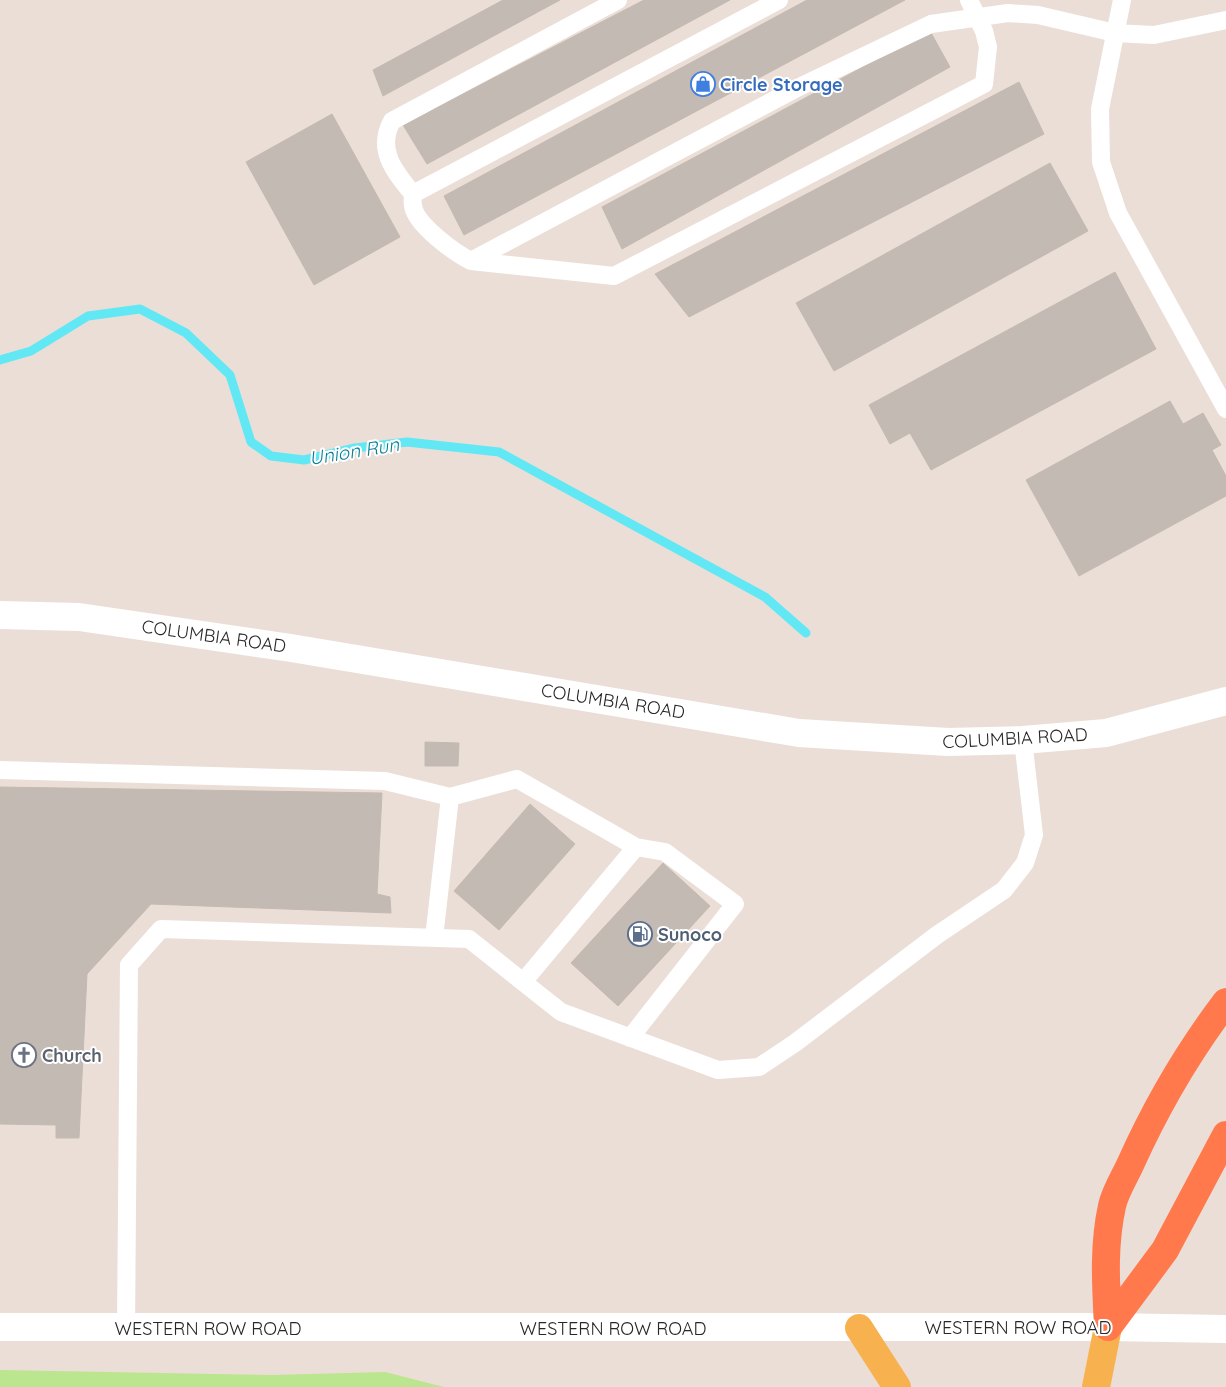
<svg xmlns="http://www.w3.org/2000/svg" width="1226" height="1387" viewBox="0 0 1226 1387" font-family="Quicksand,sans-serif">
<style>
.green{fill:#bce58f}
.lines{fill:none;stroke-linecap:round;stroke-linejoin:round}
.stream{stroke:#62e8f4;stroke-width:9}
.building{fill:#c2bab3;stroke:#c5bab1}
.service{stroke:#fff;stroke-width:18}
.tertiary{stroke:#fff;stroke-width:28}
.secondary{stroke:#fff;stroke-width:28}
.primary{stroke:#f7b14f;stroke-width:28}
.motorway{stroke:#ff794d;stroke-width:28}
.labels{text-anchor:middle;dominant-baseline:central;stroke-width:4;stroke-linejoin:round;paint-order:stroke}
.shop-label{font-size:18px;font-weight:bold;fill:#366cbe;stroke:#fff;text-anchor:start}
.street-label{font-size:18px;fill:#272727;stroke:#fff}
.service-label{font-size:18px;font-weight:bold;fill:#4e5e75;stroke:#fff;text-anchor:start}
.worship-label{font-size:18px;font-weight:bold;fill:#5b616d;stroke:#fff;text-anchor:start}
.water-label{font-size:19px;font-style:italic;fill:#087d94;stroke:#fff}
</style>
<rect width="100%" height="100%" fill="#ebded7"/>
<!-- green -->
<path class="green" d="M0,1370L272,1375L385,1372L444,1387H0Z"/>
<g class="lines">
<!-- stream -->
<path class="stream" d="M0,360L31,351L88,316L140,309L186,333L230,375L251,442L271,456L304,460L355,448L407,442L499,452L765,597L806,633"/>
</g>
<!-- building -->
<path class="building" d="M503,0H560L383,96L373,70Z
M644,0H730L427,164L403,125Z
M807,0H905L464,235L444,196Z
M930,31L950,67L622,249L602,207Z
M1019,82L1044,134L689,317L655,274Z
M332,114L400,237L314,285L246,162Z
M1050,163L1088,231L834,371L796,303Z
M1115,272L1156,349L931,470L910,433L890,444L869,405Z
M1170,401L1183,424L1203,413L1221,445L1212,450L1226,476V496L1079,576L1026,480Z
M425,742L459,743L458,766H425Z
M0,787L382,793L377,894L390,897L391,913L151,904L87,974L79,1138H56V1125L0,1124Z
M530,804L575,844L499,930L454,891Z
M663,863L710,906L618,1006L571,963Z"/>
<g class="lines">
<!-- service -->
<path class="service" d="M779,0L413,194C413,198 412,202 413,206C416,225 455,253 471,261L614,276L984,84L988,47L984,31L969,0
M1122,0L1100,109L1101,162L1118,213L1226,409
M413,194C395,172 376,150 392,121L618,0
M471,261L795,89L931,24L1008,13L1038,15L1115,33L1154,35L1226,20
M0,770L385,781L450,797L517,779L636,847L665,852L735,904L630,1038
M434,938L450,797
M523,982L636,847
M126,1328L129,965L161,929L469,939L561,1012L718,1070L759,1067L795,1043L937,935L1004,890L1025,863L1034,835L1023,740"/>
<!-- tertiary -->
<path class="tertiary" d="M0,615L79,617L291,648L799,733L948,742L1023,740L1106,733L1226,701
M0,1327H1108"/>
<!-- secondary -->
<path class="secondary" d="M1108,1327L1226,1329"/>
<!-- primary -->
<path class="primary" d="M859,1328L897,1387
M1096,1387L1108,1327"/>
<!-- motorway -->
<path class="motorway" d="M1108,1327C1106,1286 1103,1247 1112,1206C1115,1192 1124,1178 1130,1165C1156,1107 1188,1052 1226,1002
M1108,1327L1165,1250L1226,1135"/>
</g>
<!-- icons -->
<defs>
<symbol id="shop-ring" viewBox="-11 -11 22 22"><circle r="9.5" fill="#fff" stroke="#3f7fe0" stroke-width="1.5"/><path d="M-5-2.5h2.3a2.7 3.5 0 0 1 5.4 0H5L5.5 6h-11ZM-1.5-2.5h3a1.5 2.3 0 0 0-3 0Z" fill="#3f7fe0"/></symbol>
<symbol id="fuel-ring" viewBox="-11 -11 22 22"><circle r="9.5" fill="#fff" stroke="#5c6f8a" stroke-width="1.5"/><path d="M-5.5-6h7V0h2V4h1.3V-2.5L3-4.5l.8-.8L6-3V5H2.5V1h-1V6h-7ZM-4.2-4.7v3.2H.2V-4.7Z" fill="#5c6f8a"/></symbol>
<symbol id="church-ring" viewBox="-11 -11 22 22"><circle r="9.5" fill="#fff" stroke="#6b7280" stroke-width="1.5"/><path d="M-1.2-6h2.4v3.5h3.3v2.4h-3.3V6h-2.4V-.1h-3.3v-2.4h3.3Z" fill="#6b7280"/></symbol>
</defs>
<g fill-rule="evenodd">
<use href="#shop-ring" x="689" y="70" width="28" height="28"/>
<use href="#fuel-ring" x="626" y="920" width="28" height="28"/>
<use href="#church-ring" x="10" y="1041" width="28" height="28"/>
</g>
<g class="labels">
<!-- shop labels -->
<g class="shop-label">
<text x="720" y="84">Circle Storage</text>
</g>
<!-- street labels -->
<g class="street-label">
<text transform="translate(214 636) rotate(8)">COLUMBIA ROAD</text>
<text transform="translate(613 701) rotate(9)">COLUMBIA ROAD</text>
<text transform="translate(1015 738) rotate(-3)">COLUMBIA ROAD</text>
<text x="1018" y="1327">WESTERN ROW ROAD</text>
<text x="208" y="1328">WESTERN ROW ROAD</text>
<text x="613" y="1328">WESTERN ROW ROAD</text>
</g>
<!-- service labels -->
<g class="service-label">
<text x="658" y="934">Sunoco</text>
</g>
<!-- worship labels -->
<g class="worship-label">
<text x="42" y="1055">Church</text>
</g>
<!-- water labels -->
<g class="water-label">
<text transform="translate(354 451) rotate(-9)">Union Run</text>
</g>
</g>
</svg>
